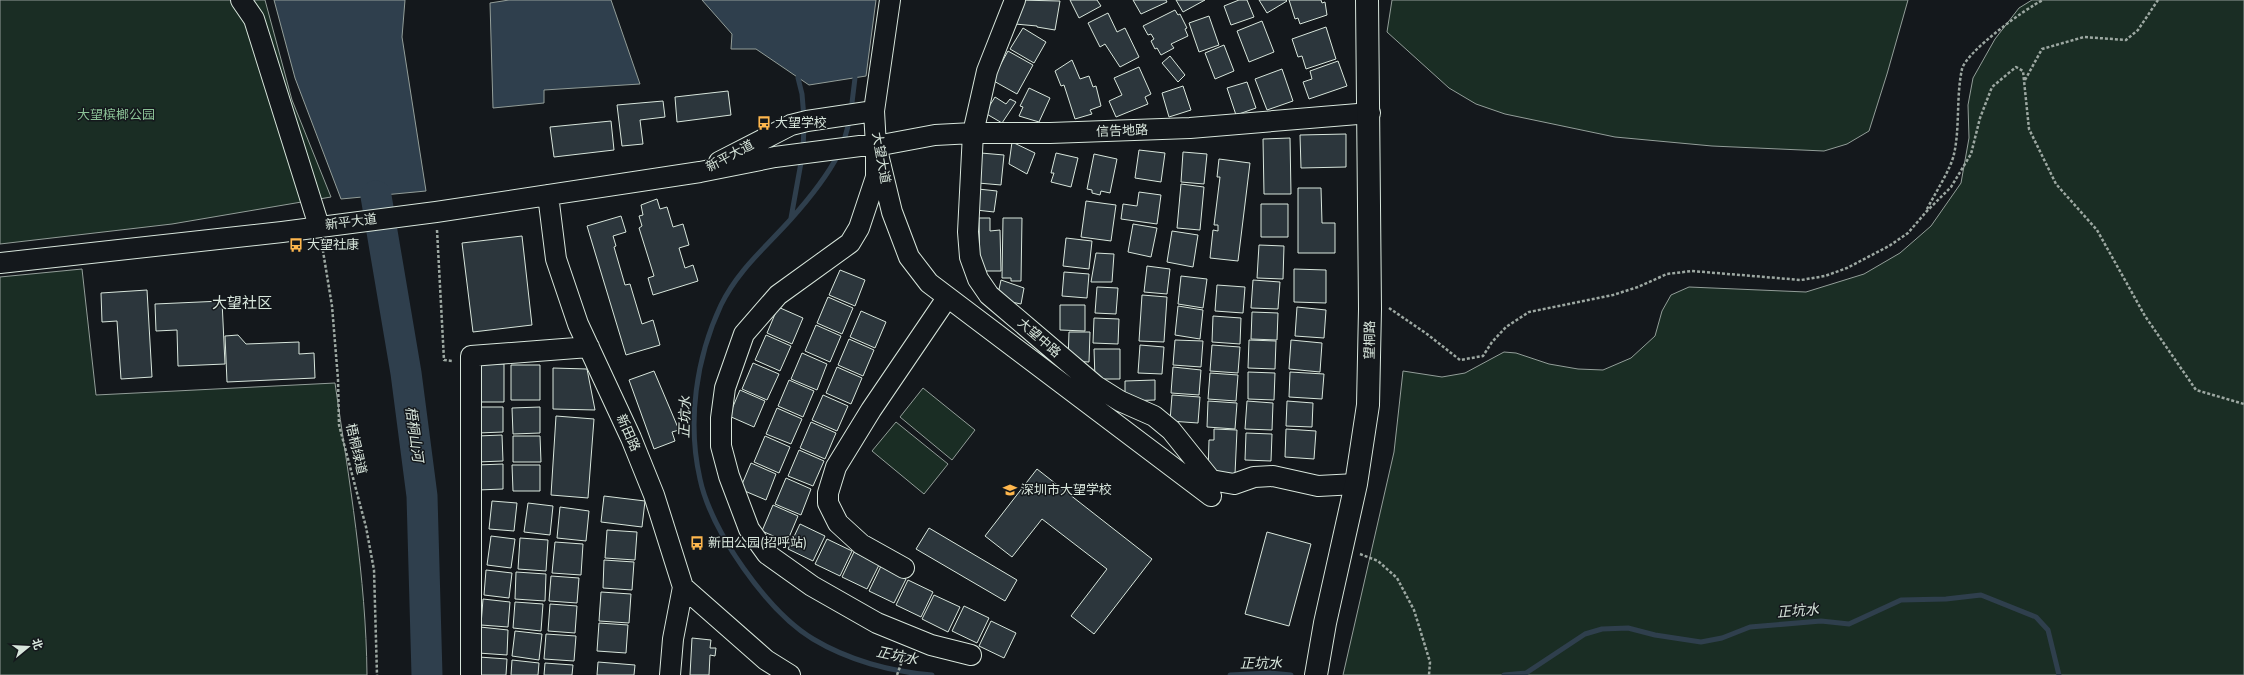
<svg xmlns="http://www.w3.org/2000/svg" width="2244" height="675" viewBox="0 0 2244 675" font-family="'Nunito Sans','Noto Sans SC',sans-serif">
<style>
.green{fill:#1a2d24;stroke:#939e99}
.water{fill:#2f3f4d;stroke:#939e99}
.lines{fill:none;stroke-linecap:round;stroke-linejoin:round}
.stream{stroke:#2f3f4d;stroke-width:5}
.river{stroke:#2f3f4d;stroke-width:31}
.building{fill:#2c363c;stroke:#d8e6dc}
.minor-casing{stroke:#d8e6dc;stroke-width:22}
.major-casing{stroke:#d8e6dc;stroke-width:24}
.path{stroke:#9da8a2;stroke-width:2.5;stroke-dasharray:3 2;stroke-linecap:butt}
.minor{stroke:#14181c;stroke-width:20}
.major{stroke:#14181c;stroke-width:22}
.labels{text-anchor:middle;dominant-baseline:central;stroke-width:3;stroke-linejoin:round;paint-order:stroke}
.park-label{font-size:13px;fill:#8ac095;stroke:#14181c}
.poi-label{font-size:13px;fill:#d8e6dc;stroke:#14181c;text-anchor:start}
.street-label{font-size:13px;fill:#d8e6dc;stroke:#14181c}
.water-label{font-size:14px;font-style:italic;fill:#d8e6dc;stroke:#14181c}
.quarter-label{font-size:15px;fill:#d8e6dc;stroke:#14181c}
</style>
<rect width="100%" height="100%" fill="#14181c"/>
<!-- green -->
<path class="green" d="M0,0H265L292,100L331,197L172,224L0,244Z
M1392,0H1908L1887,74L1869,131L1847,144L1824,151L1712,146L1615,137L1505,114L1476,104L1449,88L1387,32Z
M2032,0H2244V675H1343L1394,452L1403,371L1442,377L1465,373L1504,352L1516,353L1549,364L1578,369L1603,370L1631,358L1655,336L1662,311L1671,295L1689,287L1806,292L1864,274L1900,253L1931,226L1961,183L1969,138L1968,105L1973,78L1995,39L2019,8Z
M82,269L96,395L335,383C349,480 366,577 367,675H0V277Z
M923,388L975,430L952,460L900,417Z
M896,422L948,464L924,494L872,451Z"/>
<!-- water -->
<path class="water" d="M274,0H405L402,37L426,191L341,199L295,78Z
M509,0H611L640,84L544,90V103L493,108L490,3Z
M702,0H876L866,76L809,85L756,49H731L732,34Z"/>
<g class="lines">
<!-- stream -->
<path class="stream" d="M798,78L802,94L804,118
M851,111L855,78
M843,144L850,119
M803,149L804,126
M838,155C826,178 808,200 791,219C765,248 738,270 721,305C696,358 687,422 700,479C711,531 767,611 813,639C848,660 891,672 932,675
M791,218L802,157
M1230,675L1270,673L1291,675
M1504,675L1526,673L1585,634L1602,629L1628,628L1655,635L1701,642L1722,638L1750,627L1821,621L1849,624L1901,600L1946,599L1981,595L2036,617L2048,630L2059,675"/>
<!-- river -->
<path class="river" d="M376,196L406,373L422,496L427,675"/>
</g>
<!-- building -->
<path class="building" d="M1018,0L1060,1L1055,30L1037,27V26L1015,24Z
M1070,0H1097L1101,6L1079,18Z
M1133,0H1166L1167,2L1141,14Z
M1176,0H1205L1183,12Z
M1239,0H1247L1254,17L1231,25L1224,6Z
M1259,0H1286L1287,1L1267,13Z
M1289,0H1321L1322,3L1325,2L1327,15L1300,24L1298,18L1295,19Z
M1175,10L1178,15L1180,14L1187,28L1185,29L1188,36L1171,44L1174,48L1161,55L1157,48L1155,49L1151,41L1154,39L1151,34L1148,35L1143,26Z
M1108,13L1117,32L1125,28L1139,57L1120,67L1105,44L1100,47L1088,23Z
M1209,16L1219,45L1199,52L1189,23Z
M1262,21L1274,52L1249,62L1237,31Z
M1326,27L1336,59L1306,69L1302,56L1298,57L1292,39Z
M1023,28L1046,42L1034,63L1010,49Z
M1224,45L1234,71L1215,79L1205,53Z
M1008,51L1033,65L1017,94L992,80Z
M1170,56L1185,75L1178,82L1162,63Z
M1072,60L1080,79L1089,76L1093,87L1096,86L1101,106L1090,110L1092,114L1075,119L1064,85L1061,86L1055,71Z
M1338,61L1347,86L1309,99L1303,82L1312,79L1310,71Z
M1139,67L1151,94L1145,97L1148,104L1116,117L1109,101L1122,95L1114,78Z
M1282,69L1293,101L1267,110L1255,79Z
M1247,82L1256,108L1236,115L1227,88Z
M1183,86L1191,110L1169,117L1162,93Z
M1029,88L1050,98L1039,122L1019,116L1023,107L1020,106Z
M728,91L731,115L677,122L675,97Z
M995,97L1006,104L1010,99L1016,102L1002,123L985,113Z
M663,101L665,117L640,120L643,144L622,146L617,105Z
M611,121L614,150L554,157L550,127Z
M1346,134V167L1301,168L1300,135Z
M1290,138L1291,194H1264L1263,139Z
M1012,142L1035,153L1027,174L1009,164Z
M1139,150L1165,153L1161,182L1135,178Z
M1183,152L1207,154L1204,184L1181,182Z
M981,153L1004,155L1001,185L978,183Z
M1056,153L1078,158L1071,187L1051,182L1054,173H1051Z
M1094,154L1117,159L1110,193L1101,191L1100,195L1092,193V190L1087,189Z
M1219,159L1250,163L1238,261L1210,258L1213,230L1218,231V225H1214L1220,177H1217Z
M1181,184L1204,187L1200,230L1177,228Z
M1298,188H1321L1322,223H1335V253H1298Z
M978,189L997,191L994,212L976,210Z
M1139,192L1161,195L1157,224L1121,219L1123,204L1137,206Z
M657,199L660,209L667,207L673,227L683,224L689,245L679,248L685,268L693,265L698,281L653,295L648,278L654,276L639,228L642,226L639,216L643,215L641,205Z
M1086,201L1116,205L1111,241L1081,237Z
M1261,204H1288V237H1261Z
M621,216L626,232L613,236L616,246L614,247L625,285L630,284L642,324L653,320L660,345L626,355L587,226Z
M979,218H990V231L1000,230L1001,271H980Z
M1003,218H1022L1021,281H1011V278H1002Z
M1133,224L1157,228L1151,257L1128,252Z
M1172,231L1198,235L1193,267L1167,262Z
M522,236L532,325L473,332L462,243Z
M1066,238L1092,241L1089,269L1063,266Z
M1259,245L1284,246L1283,279L1257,278Z
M1096,253L1114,254L1112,282H1091Z
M1147,266L1170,269L1167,294L1144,292Z
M1294,269L1326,270V303L1294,302Z
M840,270L865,280L855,306L829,295Z
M1064,272L1089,274L1087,298L1062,296Z
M1181,276L1207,279L1203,308L1178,304Z
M1001,280L1024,288L1021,304L997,299Z
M1253,280L1280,282L1278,309L1251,308Z
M1217,285L1245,287L1243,313L1215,311Z
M1097,287L1118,288L1116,314L1095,313Z
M147,290L152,377L121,379L117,321L102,322L101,293Z
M1142,295L1167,297L1164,342L1139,341Z
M828,297L853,308L842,334L817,323Z
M222,301L225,364L178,366L177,330L156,331L155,304Z
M1060,305H1085V331L1060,330Z
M1178,306L1203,310L1200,339L1175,335Z
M778,307L803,318L792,344L767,333Z
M1297,307L1326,310L1324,338L1295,336Z
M861,311L886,322L875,348L850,337Z
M1252,312L1278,313L1277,340L1251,339Z
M1213,316L1241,318L1240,344L1212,342Z
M1094,318L1119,319L1118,344L1093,343Z
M816,325L841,336L830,362L805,351Z
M1069,332H1090L1089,362L1068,361Z
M238,335L246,344L299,342V354L314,353L315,378L227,382L225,336Z
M766,335L791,346L780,371L755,360Z
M849,339L874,350L863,376L838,365Z
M1175,340L1203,341L1201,367L1173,365Z
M1249,340L1276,341L1275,369L1248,368Z
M1291,340L1322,343L1320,372L1289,369Z
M1140,345L1164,347L1162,374L1138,373Z
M1212,345L1240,347L1238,373L1210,371Z
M1094,349H1120V379H1095Z
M802,353L827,364L817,390L791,379Z
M753,363L779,374L767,400L742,389Z
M477,364H504V402H477Z
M511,365H540V400H511Z
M837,367L862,378L851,404L826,393Z
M1173,367L1201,370L1199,395L1171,393Z
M553,368L587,369L595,410L553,409Z
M654,371L679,430L672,432L675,441L654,449L629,380Z
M1248,372L1275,373L1274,400L1248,399Z
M1290,372L1324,374L1322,399L1289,397Z
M1210,373L1238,375L1236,401L1208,399Z
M789,380L814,391L803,417L778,406Z
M1155,380V400L1125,401V381Z
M740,390L765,401L754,427L729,416Z
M823,395L848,406L837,431L812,420Z
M1172,395L1200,397L1198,423L1170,421Z
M1208,401L1237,403L1235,429L1207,427Z
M1247,401L1273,403L1272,430L1245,429Z
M1287,401L1313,403L1312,427L1286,426Z
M477,407H503V432L478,433Z
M540,407V433L513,434L512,408Z
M777,408L802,419L791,444L766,434Z
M556,416L594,419L588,498L551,495Z
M811,422L836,433L825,459L800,448Z
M1214,429L1237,430L1235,474L1208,473L1209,440H1214Z
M1286,429L1316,431L1314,459L1285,457Z
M1246,433L1272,434L1271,461L1245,460Z
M502,435L503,461L477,462V436Z
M513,436H540L541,462H513Z
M765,436L790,447L779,473L754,462Z
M799,450L824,461L813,486L788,476Z
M751,463L776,474L766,500L740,489Z
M503,464V489L478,490L477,465Z
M512,465H540V491H513Z
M1037,469L1152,559L1094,634L1071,616L1107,569L1042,519L1012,557L985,536Z
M786,478L811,489L801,515L775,504Z
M604,496L645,501L642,527L601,522Z
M492,501L517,503L514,531L489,529Z
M528,503L553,506L550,535L524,532Z
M773,505L798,516L787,542L762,531Z
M560,507L589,511L586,541L557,538Z
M800,524L825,536L813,561L788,549Z
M929,528L1017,580L1005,601L916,549Z
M607,530L637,532L635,560L605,558Z
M1267,532L1311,544L1289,626L1245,614Z
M491,536L515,539L511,568L487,565Z
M520,538L548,540L546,571L518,569Z
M827,539L852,551L840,576L815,564Z
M555,542L583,544L581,575L552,573Z
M854,552L879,565L867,589L842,577Z
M604,560L634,562L632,590L603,588Z
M881,566L906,579L894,603L869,591Z
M486,570L512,573L509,598L484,595Z
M516,572L546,574L545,601L515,599Z
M551,576L579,578L577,603L549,601Z
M908,580L933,592L921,617L896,605Z
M601,592L631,594L629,623L599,621Z
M934,595L960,607L948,632L922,619Z
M483,599L510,602L508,627L481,625Z
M515,602L543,604L541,631L513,628Z
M550,604L577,606L575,633L548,631Z
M964,606L989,618L977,643L952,631Z
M991,621L1016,633L1004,658L979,646Z
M599,623L628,625L626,653L597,651Z
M480,627L508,630L507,655L478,653Z
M515,631L542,634L539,660L512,656Z
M546,634L576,636L574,661L544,659Z
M692,638L711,640L710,648H716L715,656L710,655L709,675H690Z
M479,657L507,659L506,675H478Z
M512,660L539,663L538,675H511Z
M598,662L635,665L634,675H597Z
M545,663L573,665L572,675H544Z"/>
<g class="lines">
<defs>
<path id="minor" d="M241,0L254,19L319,226
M890,0L874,111L876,146L892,212L909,257L929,283L1211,496
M1015,0L987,71L973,133L968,232L970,257L978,279L989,295L1096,386L1120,401L1154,416L1171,430L1211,480L1234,484L1254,477L1273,476L1318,486L1356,484
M876,146V177L859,228L850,243L778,295L744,334L725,388L721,418V446L729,476L749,529L767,554L812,586L877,623L931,645L971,655
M719,162L791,125L807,121L874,111
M548,195L556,259L578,324L631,438L654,495L683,587L673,639L670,675
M0,263L282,232L436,212L700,172L775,157L860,146H876L935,135L973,133H1050L1190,128L1370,113
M904,568L861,544L838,523L828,503V493L836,467L871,410L947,298
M683,587L766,660L790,675
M471,675V356L589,347"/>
<path id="major" d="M1316,675L1325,623L1356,484L1368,405L1370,309L1367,0"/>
</defs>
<!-- minor casing -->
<use href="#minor" class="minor-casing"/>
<!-- major casing -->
<use href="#major" class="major-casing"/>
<!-- path -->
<path class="path" d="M2025,80L2042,49L2084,37L2126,40L2138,30L2158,0
M1927,209C1934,195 1951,169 1954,154C1960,128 1956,97 1962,69C1966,52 2026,8 2043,0
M437,230L444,360L452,361
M322,245L332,306L338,379L339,425L366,527L374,570L377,675
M1389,308L1427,334L1460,360L1483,356L1492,342L1506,327L1529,312L1613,295L1638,287L1667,274L1692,271L1801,280L1825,276L1847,268L1889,246L1908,233L1926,212L1951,187L1971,154L1980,118L1992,87L2016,67L2023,71L2029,129L2056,184L2097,230L2145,316L2196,390L2244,404
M1360,554L1378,561L1397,578L1414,610L1430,662L1429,675
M897,675L905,653"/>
<!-- minor -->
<use href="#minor" class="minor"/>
<!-- major -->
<use href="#major" class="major"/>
</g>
<!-- icons -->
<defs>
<symbol id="bus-bare" viewBox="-9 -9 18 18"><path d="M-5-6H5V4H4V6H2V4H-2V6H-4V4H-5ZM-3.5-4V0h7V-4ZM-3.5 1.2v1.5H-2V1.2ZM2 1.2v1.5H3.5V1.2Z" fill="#ffb74d" stroke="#14181c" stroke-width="2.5" paint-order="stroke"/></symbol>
<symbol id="school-bare" viewBox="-9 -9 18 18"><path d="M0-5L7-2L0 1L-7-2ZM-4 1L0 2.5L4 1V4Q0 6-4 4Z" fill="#ffb74d" stroke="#14181c" stroke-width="2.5" paint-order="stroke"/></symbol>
</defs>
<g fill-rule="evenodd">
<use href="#bus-bare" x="754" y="113" width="20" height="20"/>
<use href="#bus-bare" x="286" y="235" width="20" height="20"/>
<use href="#school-bare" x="1000" y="480" width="20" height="20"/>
<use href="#bus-bare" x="687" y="533" width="20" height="20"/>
</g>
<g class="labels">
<!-- park labels -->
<g class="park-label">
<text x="116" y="115">大望槟榔公园</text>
</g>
<!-- poi labels -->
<g class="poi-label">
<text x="775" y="123">大望学校</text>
<text x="307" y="245">大望社康</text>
<text x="1021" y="490">深圳市大望学校</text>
<text x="708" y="543">新田公园(招呼站)</text>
</g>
<!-- street labels -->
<g class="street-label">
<text transform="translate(1122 131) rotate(-2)">信告地路</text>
<text transform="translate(730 156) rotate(-28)">新平大道</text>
<text transform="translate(881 158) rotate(80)">大望大道</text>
<text transform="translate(351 222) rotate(-7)">新平大道</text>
<text transform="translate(1039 338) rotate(41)">大望中路</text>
<text transform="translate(1370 340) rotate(-89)">望桐路</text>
<text transform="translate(628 433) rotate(66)">新田路</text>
<text transform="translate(356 449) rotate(77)">梧桐绿道</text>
</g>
<!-- water labels -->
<g class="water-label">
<text transform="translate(685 417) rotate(-88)">正坑水</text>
<text transform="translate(414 434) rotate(82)">梧桐山河</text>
<text transform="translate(1798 611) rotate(-4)">正坑水</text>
<text transform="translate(897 656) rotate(12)">正坑水</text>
<text x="1261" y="663">正坑水</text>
</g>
<!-- quarter labels -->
<g class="quarter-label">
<text x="242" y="303">大望社区</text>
</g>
</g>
<!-- north arrow -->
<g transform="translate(28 647) rotate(72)" stroke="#14181c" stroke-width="3" paint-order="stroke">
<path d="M0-3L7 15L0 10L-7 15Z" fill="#d8e6dc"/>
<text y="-6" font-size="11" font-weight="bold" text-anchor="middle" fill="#d8e6dc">北</text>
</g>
</svg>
